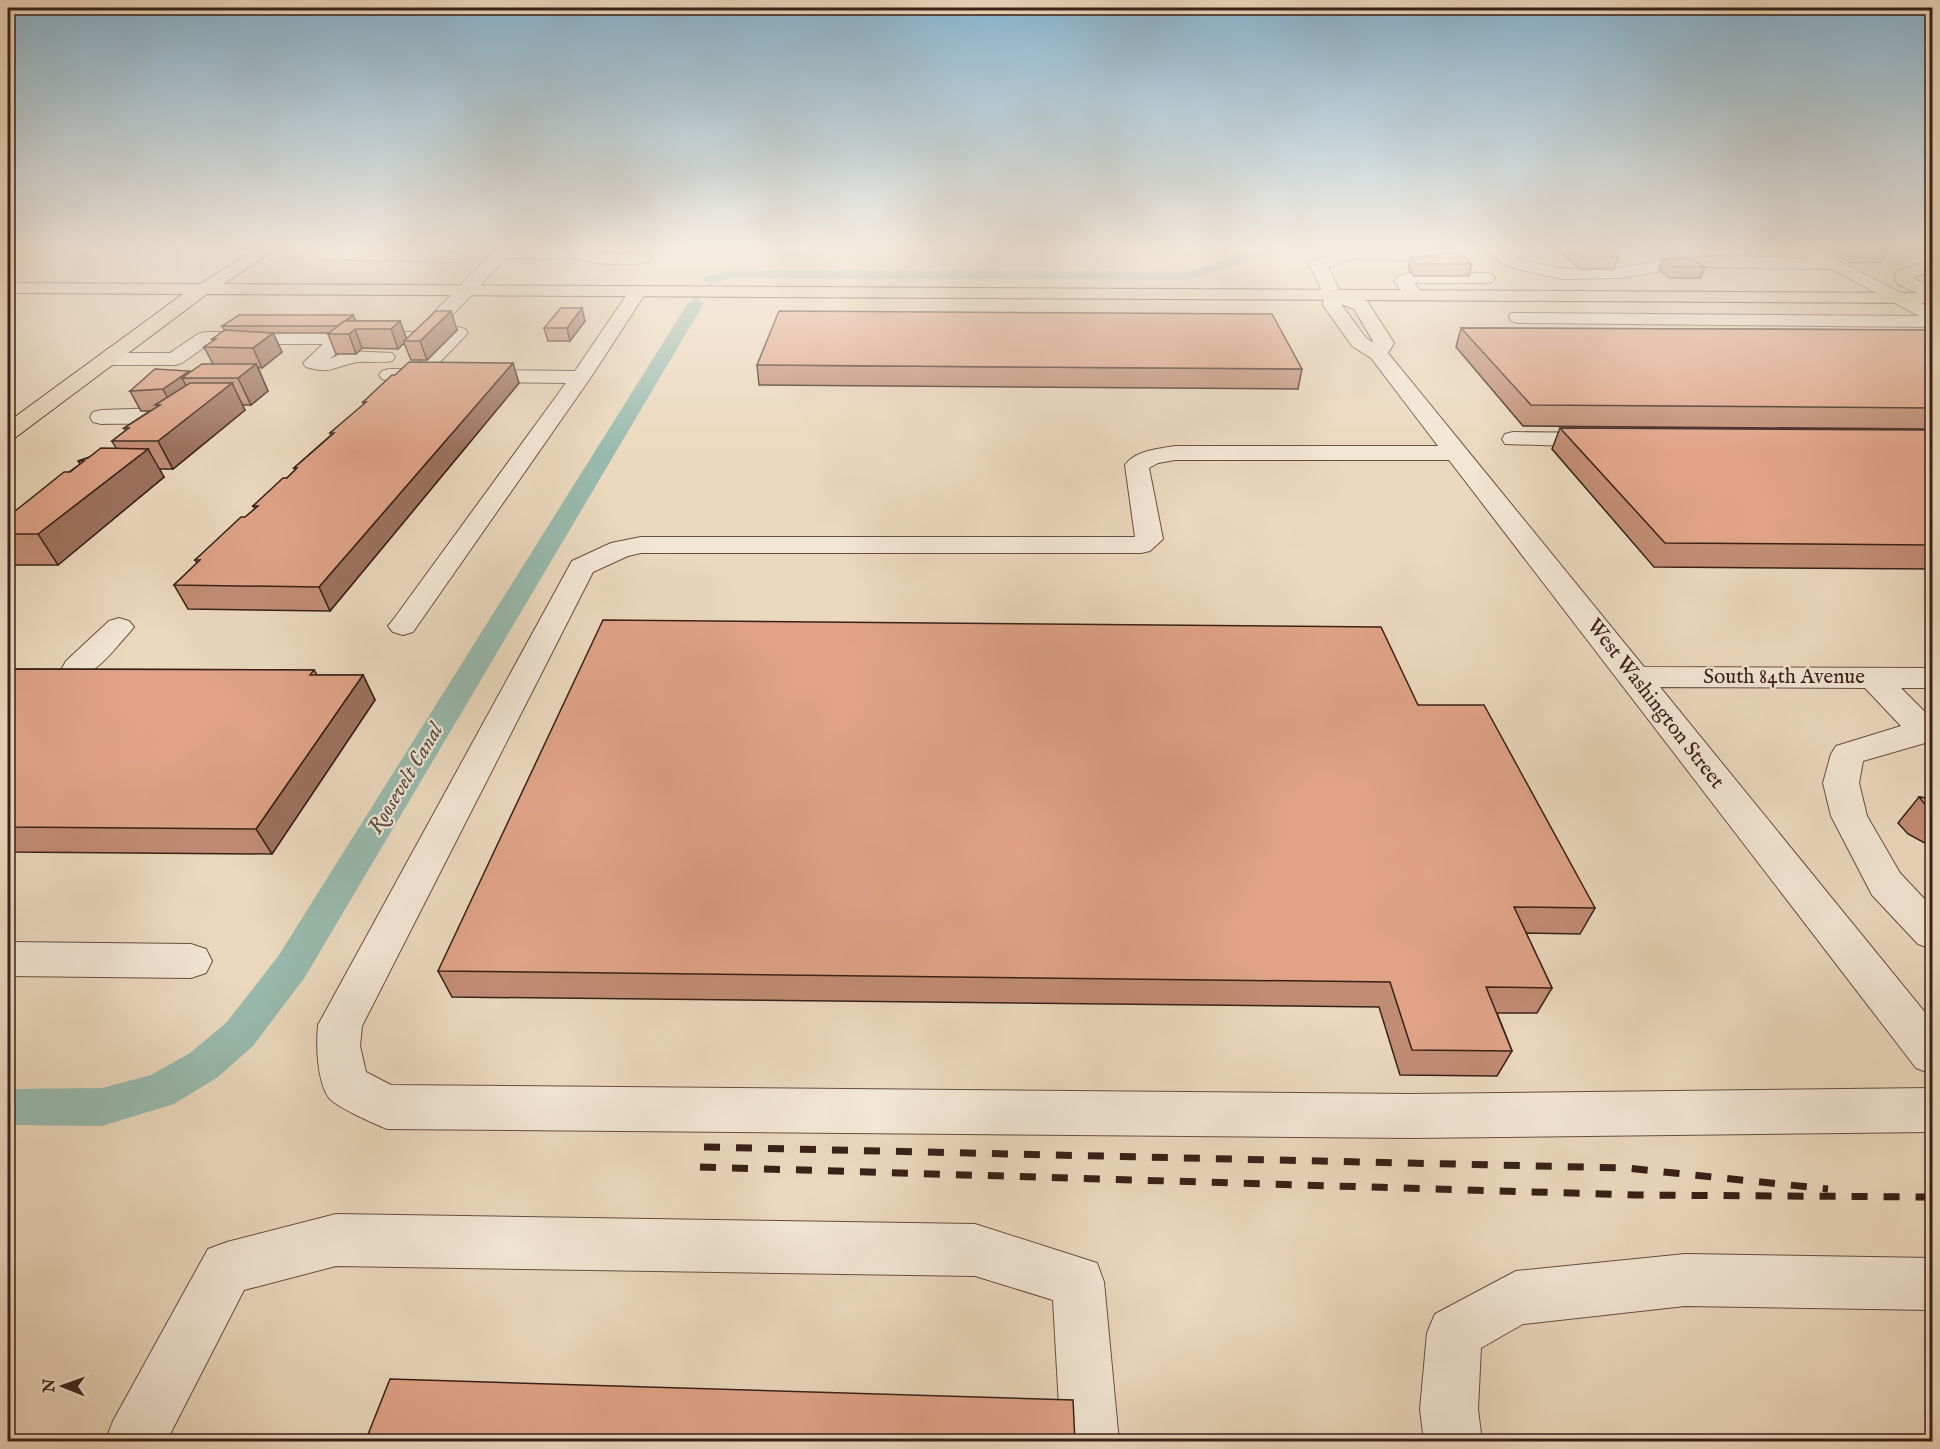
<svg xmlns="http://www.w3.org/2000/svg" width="1940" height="1449" viewBox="0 0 1940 1449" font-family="'IM FELL English',serif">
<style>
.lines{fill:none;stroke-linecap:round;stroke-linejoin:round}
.canal{fill:#98baae;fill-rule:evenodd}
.minor-casing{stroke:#654f41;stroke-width:2}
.major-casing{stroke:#382118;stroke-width:2}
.minor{fill:#f2e6d4;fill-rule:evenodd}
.major{fill:#ebd8bd;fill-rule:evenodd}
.rail{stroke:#382118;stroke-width:7;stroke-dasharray:16 16;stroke-linecap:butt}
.wall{fill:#c18c74;stroke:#382118;stroke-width:1.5}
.shaded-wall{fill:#9d725e;stroke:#382118;stroke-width:1.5}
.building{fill:#e0a387;stroke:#382118;stroke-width:1.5}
.labels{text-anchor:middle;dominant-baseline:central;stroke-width:4.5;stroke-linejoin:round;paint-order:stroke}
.street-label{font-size:21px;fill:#382118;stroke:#f2e6d4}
.water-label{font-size:22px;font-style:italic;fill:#554f45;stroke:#f2e6d4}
</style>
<rect width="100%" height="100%" fill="#ebd8bd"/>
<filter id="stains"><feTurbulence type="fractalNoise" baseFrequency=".00333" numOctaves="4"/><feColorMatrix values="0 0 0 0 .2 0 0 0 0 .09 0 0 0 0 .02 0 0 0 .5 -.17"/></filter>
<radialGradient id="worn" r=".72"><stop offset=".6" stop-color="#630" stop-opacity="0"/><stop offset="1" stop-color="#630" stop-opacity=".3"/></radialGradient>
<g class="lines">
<!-- canal -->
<path class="canal" d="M1260,248H1280L1278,251L1189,280L733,278L710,284L703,280L705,277L733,270L1189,272Z
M696,298L704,303L305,977L253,1046L218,1077L174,1104L102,1126L8,1125V1089L102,1088L151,1075L190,1053L227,1022L279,955L688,303Z"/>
<defs>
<path id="minor" d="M321,248H339L337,251L458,252L465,248H483L472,258L459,262L315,259L313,256Z
M497,248H583L582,250C597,254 647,251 653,259C646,267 608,264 597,263C583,262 573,254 559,258H506L427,342L346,344L330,359L347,351L392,353L395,357L392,361C379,364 366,360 353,363C330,368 333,374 306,367L303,363L323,344H209L182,363L175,365H107L100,363L97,359L100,355L107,353H170L198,334L205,332H415Z
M1487,248H1504L1503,250C1545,273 1591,272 1637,265C1654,263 1671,258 1688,257C1729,255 1771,257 1812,259L1808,254L1816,249L1932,309V327L1518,323L1511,321L1509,317L1511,313L1919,316L1832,269L1688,267L1620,278L1563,279L1521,270L1504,264L1485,251Z
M1352,249L1417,252L1419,255L1417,258L1411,260L1353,259L1328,267L1340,292L1367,301L1394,343L1388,353L1644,667L1932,668V688H1901L1932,719V741L1863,761L1859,783L1867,816L1900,873L1932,907V949L1918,944L1872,895L1831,816L1823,783L1831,754L1836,746L1901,726L1865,688L1660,687L1932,1021V1074L1916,1068L1449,460H1175L1158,463L1149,468L1163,539L1150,551L1141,553H641L628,556L593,572L362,1026L360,1046L366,1072L391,1085L1411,1094L1932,1088V1132L1411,1138L387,1129C375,1124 336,1107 329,1098C317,1081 316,1045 318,1025L572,561L611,543L641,537H1135L1125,465C1136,450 1158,449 1175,446H1438L1371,358L1352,346L1323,305L1324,295L1310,265L1312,261ZM1341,304L1354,309L1374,343L1366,338Z
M1932,259V270L1913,278L1932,288V300L1898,284L1895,280L1897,272Z
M1409,273H1486L1492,274L1495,278L1492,282L1486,283H1414L1424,295L1421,299C1408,302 1402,291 1394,281L1397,277Z
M638,286L644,287L647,291L591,377L413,632L403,635L393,632L388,626L393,620L566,383L389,381L382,379L379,375L382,371L389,369L575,371L632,287Z
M458,327L465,329L468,333L440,362H422L419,358L422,354L427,352L451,329Z
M187,400L195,402L198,407C184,427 124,423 101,424L93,422L90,417L93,412L101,410L162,408Z
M1513,432L1601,433L1609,435L1612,440L1609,445L1601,447L1505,444L1502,439L1505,434Z
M119,618L129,621L134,627L129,633C112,651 93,682 66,675L62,668L66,661L109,621Z
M8,942L191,944L206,949L212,961L206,973L191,978L8,976Z
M336,1214L975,1224L1097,1263L1104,1282L1119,1442H1061L1053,1300L975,1276L336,1266L244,1290L166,1442H105L113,1421L208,1249L227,1242Z
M1685,1254L1932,1258V1310L1685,1306L1523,1324L1481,1348L1478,1409L1482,1442H1424L1420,1409L1427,1333L1435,1314L1516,1271Z"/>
<path id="major" d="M258,248H277L224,284L1932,293V303L207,294L16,437L8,439V422L183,294L8,293V283L200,284Z"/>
</defs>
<!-- minor casing -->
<use href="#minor" class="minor-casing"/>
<!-- major casing -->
<use href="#major" class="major-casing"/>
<!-- minor -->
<use href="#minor" class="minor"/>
<!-- major -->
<use href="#major" class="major"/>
<!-- rail -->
<path class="rail" d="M704,1147L1626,1168L1828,1189
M700,1167L1636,1195L1932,1197"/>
</g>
<!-- wall -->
<path class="wall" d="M1432,248H1449L1448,250H1435Z
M1555,248H1606L1618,257L1614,269H1580Z
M1821,248H1882L1888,251L1882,262L1850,263Z
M1427,255L1472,264L1469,276H1414L1408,269L1411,257H1426Z
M1663,259L1705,267L1700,278H1670L1659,270Z
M356,321H400L406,338L457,330L427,360H411L404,343L398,349L362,348L356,354H336L328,334L330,333H268H273L282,352L262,368L258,367L268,391L251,405H242L245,410L173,469H159L164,477L58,565H8V512H14L80,464L78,461L116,448L112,441L125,431L124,428L150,411H141L130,391L189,373L213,364L204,347L213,341L212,339L225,331L222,326Z
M585,321L570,341H548L544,328Z
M1461,328L1932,330V429L1523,426L1456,347Z
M757,365L1302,369L1298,389L759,385Z
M519,383L330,611L188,609L174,585L197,563L195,560L255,509L253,506L287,478L295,470L294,468L331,435L330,433L364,405L363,402Z
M1560,428L1932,430V569L1654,567L1552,449Z
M8,669L314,670L317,675H363L375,700L272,854L8,852Z
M1418,705L1595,908L1580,934L1526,933L1552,988L1537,1013H1497L1512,1051L1497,1076L1400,1075L1379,1007L452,997L438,971Z
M1919,797L1932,799V847L1908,834L1898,823Z"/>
<!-- shaded-wall -->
<path class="shaded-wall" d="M582,308L585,321L570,341L567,328Z
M451,311L457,330L427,360L420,341Z
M353,315L356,321L339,326Z
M400,321L407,340L404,341V343L398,349L391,329Z
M355,329L362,348L356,354L349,334Z
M273,333L282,352L262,368L253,348Z
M513,363L519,383L330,611L319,587Z
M256,364L268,391L251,405L238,378Z
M189,371L192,378H182L192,397L174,410L163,389Z
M232,383L245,410L173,469L158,441Z
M148,449L164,477L58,565L38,534Z
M363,675L375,700L272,854L256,829Z"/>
<!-- building -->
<path class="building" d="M1573,248H1606L1618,257H1584Z
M1849,248H1882L1888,251H1856Z
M1459,252L1472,264H1417L1411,257H1429L1427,255Z
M1663,259H1692L1705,267H1675Z
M561,308H582L567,328H544Z
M436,311H451L420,341H404Z
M779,311L1272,314L1302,369L757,365Z
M239,315H353L338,326H222Z
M344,321H400L391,329H355L349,334H328Z
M1461,328L1932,330V408L1531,405Z
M225,330L273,333L253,348L204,347L216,339H212Z
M409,362L513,363L319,587L174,585L200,560H195L241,517H245L258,506H253L283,478H287L297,468H294L334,433H330L366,402H363L392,375H395Z
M202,364H256L238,378H182Z
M155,369L189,371L163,389L130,391Z
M190,383H232L158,441H112L129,428H124L160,405H155Z
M1560,428L1932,430V545L1665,543Z
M101,448L148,449L38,534H8V512H14L64,472H70L84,461H78L88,458Z
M603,620L1381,627L1418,705H1484L1595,908L1514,907L1552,988L1486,987L1512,1051L1412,1050L1390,982L438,971Z
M8,669L314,670L310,675H363L256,829L8,827Z
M1919,797L1932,799V810L1929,809Z
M390,1379L1073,1400L1075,1442H365Z"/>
<!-- sky -->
<linearGradient id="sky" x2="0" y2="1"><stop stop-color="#88b6d1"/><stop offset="0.55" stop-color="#f6ede1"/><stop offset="1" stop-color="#f6ede1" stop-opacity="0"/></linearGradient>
<rect width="1940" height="451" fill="url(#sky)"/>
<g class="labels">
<!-- street labels -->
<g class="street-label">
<text x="1784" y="677">South 84th Avenue</text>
<text transform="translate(1655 704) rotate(52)">West Washington Street</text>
</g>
<!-- water labels -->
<g class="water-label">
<text transform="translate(406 779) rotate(-59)">Roosevelt Canal</text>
</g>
</g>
<!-- margin -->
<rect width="1940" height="1449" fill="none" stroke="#ebd8bd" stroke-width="30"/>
<rect x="9" y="9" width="1922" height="1431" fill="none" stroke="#382118" stroke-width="3"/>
<rect x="15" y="15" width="1910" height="1419" fill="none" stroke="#382118" stroke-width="1.5"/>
<!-- north arrow -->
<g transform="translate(63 1386) rotate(271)" stroke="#f2e6d4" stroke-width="4.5" paint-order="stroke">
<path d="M0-4.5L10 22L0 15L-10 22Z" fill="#382118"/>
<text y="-9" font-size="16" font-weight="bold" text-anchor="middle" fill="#382118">N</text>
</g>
<rect width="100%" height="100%" filter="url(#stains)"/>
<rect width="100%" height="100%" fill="url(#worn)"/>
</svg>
